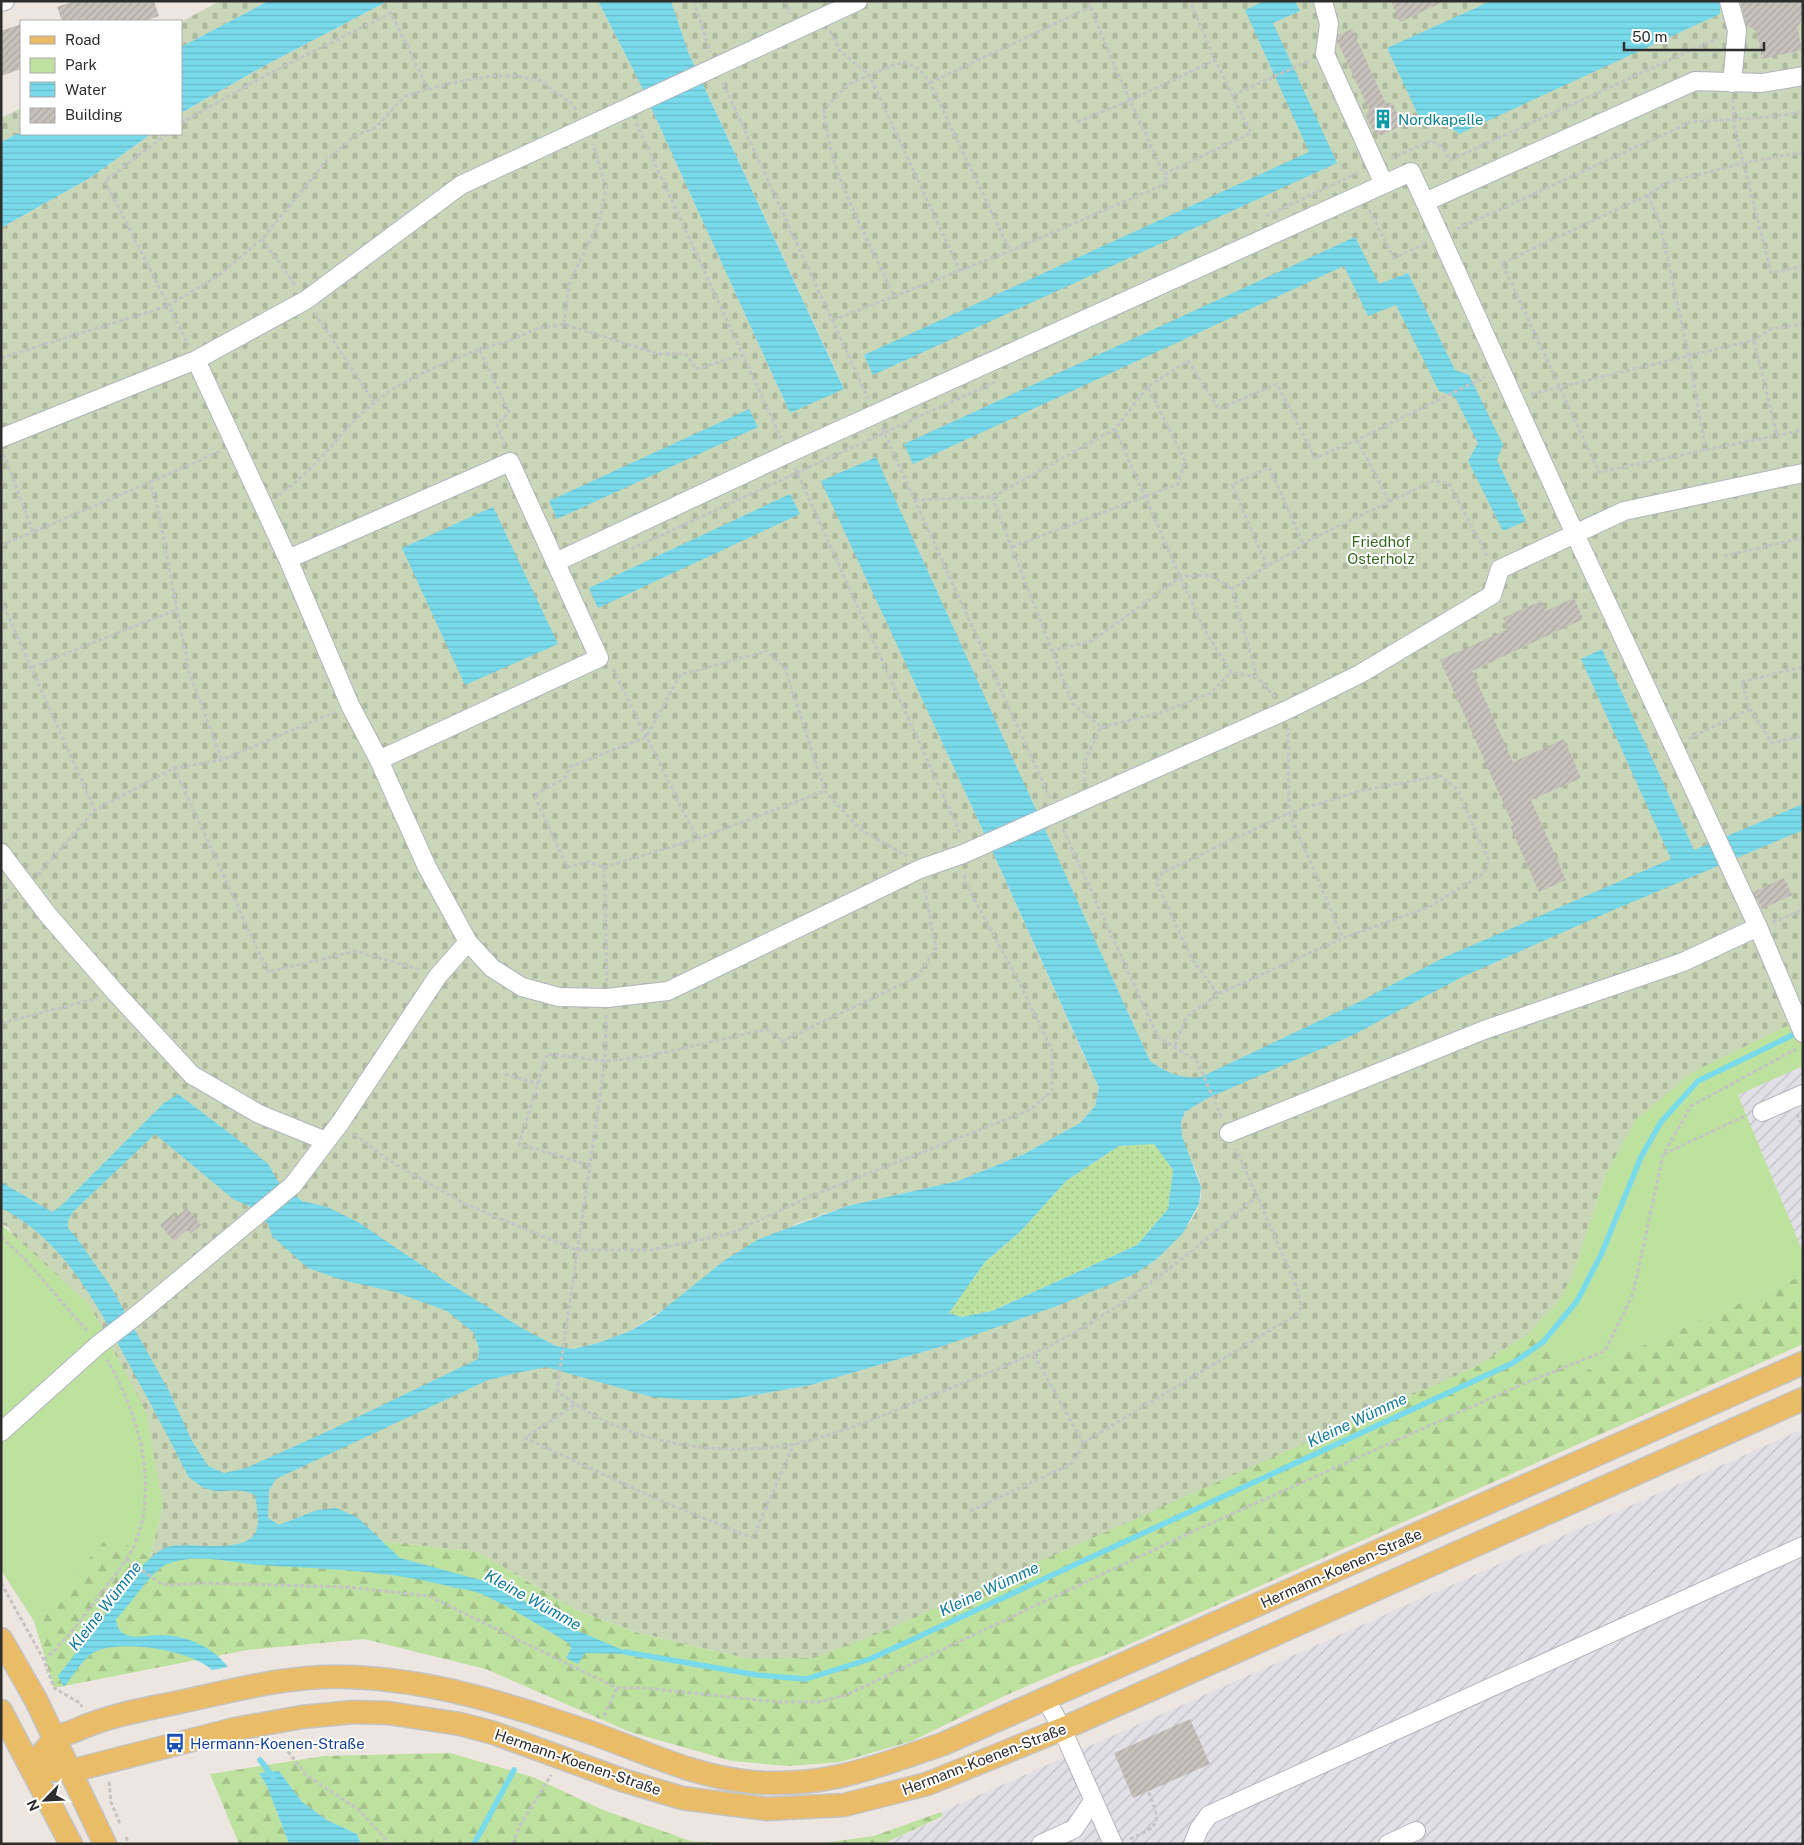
<svg xmlns="http://www.w3.org/2000/svg" width="1804" height="1845" viewBox="0 0 1804 1845" font-family="'Public Sans',sans-serif">
<style>
.industrial{fill:url(#industrial-furrows)}
.grass{fill:url(#grass-dots)}
.forest{fill:url(#forest-firs)}
.cemetery{fill:url(#cemetery-stones);fill-rule:evenodd}
.park{fill:#bde19f}
.water{fill:url(#water-rules);fill-rule:evenodd}
.lines{fill:none;stroke-linecap:round;stroke-linejoin:round}
.stream{stroke:#78daea;stroke-width:5.5}
.building{fill:url(#building-hatch)}
.minor-casing{stroke:#b0b4bc;stroke-width:20}
.major-casing{stroke:#c4c4c4;stroke-width:25}
.path{stroke:#c4c4c4;stroke-width:3;stroke-dasharray:4 2.5;stroke-linecap:butt}
.minor{stroke:#fff;stroke-width:18}
.major{stroke:#ebbc67;stroke-width:22}
.labels{text-anchor:middle;dominant-baseline:central;stroke-width:4;stroke-linejoin:round;paint-order:stroke}
.culture-label{font-size:15px;fill:#0d838f;stroke:#fff;text-anchor:start}
.park-label{font-size:15px;fill:#36681e;stroke:#fff}
.street-label{font-size:15px;fill:#2d2d2d;stroke:#fff}
.transit-label{font-size:15px;fill:#164399;stroke:#fff;text-anchor:start}
.water-label{font-size:16px;font-style:italic;fill:#137c9a;stroke:#fff}
</style>
<defs>
<pattern id="industrial-furrows" width="10" height="10" patternUnits="userSpaceOnUse" patternTransform="scale(1.25)"><rect width="10" height="10" fill="#e1e0e6"/><path d="M-1 1l2-2M0 10L10 0M9 11l2-2" fill="none" stroke="#c1c0c6"/></pattern>
<pattern id="grass-dots" width="8" height="8" patternUnits="userSpaceOnUse" patternTransform="scale(1.25)"><rect width="8" height="8" fill="#bde19f"/><path d="M2 2h.1M6 6h.1" fill="none" stroke="#a3c189" stroke-width="1.8" stroke-linecap="round"/></pattern>
<pattern id="forest-firs" width="22" height="20" patternUnits="userSpaceOnUse" patternTransform="scale(1.25)"><rect width="22" height="20" fill="#bde19f"/><path d="M5 1l3.5 6h-7zM16 11l3.5 6h-7z" fill="#a3c189"/></pattern>
<pattern id="cemetery-stones" width="16" height="16" patternUnits="userSpaceOnUse" patternTransform="scale(1.25)"><rect width="16" height="16" fill="#cad6b8"/><path d="M2 7V4a2 2 0 0 1 4 0v3zM10 15v-3a2 2 0 0 1 4 0v3z" fill="#aeb89e"/></pattern>
<pattern id="water-rules" width="6" height="5" patternUnits="userSpaceOnUse" patternTransform="scale(1.25)"><rect width="6" height="5" fill="#78daea"/><path d="M0 2.5h6" fill="none" stroke="#68bbc9"/></pattern>
<pattern id="building-hatch" width="6" height="6" patternUnits="userSpaceOnUse" patternTransform="scale(1.25)"><rect width="6" height="6" fill="#c6c1bb"/><path d="M-1 1l2-2M0 6l6-6M5 7l2-2" fill="none" stroke="#aaa6a1"/></pattern>
</defs>
<rect width="100%" height="100%" fill="#ede6e0"/>
<!-- industrial -->
<path class="industrial" d="M1803,1066V1252L1738,1095Z
M1803,1429V1844H884L943,1817L941,1812Z"/>
<!-- grass -->
<path class="grass" d="M1154,1143L1173,1170L1168,1209L1137,1245L992,1311L961,1317L948,1313L985,1262L1021,1231L1066,1181L1119,1146Z"/>
<!-- forest -->
<path class="forest" d="M1803,1275V1344L1105,1655L1071,1667L1002,1697L912,1741L840,1762L789,1766L732,1761L630,1732L486,1669L364,1639L247,1650L54,1688L34,1621L109,1535L150,1557L299,1532L478,1552L578,1611L639,1633L749,1659L1475,1367L1528,1334L1583,1372Z
M450,1753L533,1777L603,1810L691,1841L743,1844H361L357,1834L327,1820L302,1802L279,1771L259,1773L267,1786L289,1844H239L210,1774L324,1756Z
M941,1812L943,1816L883,1844H815L874,1836Z"/>
<!-- cemetery -->
<path class="cemetery" d="M220,1H269L181,47V22Z
M388,1H598L638,79L790,413L844,388L688,52L671,1H1491L1387,49L1431,119L1447,124L1459,133L1720,14V1H1803V1018L1606,1174L1573,1275L1558,1302L1528,1334L1475,1367L887,1630L814,1658L749,1659L640,1633L578,1611L478,1552L299,1532L184,1558L150,1557L163,1506L8,1227L1,1224V228L90,178L151,134H181V113L264,66ZM875,457L1150,1061L1166,1072L1186,1078L1207,1098C1201,1103 1189,1107 1185,1113C1170,1133 1199,1167 1201,1187C1204,1215 1175,1240 1158,1258L940,1347L811,1385L727,1400L573,1349L598,1343L630,1331L798,1223L847,1206L958,1181L1024,1154L1080,1123L1095,1106L1099,1089L980,824L822,482Z
M21,108V132L1,142V118Z"/>
<!-- park -->
<path class="park" d="M1803,1018V1066L1738,1095L1803,1252V1275L1583,1372L1528,1334L1558,1302L1573,1275L1606,1174L1635,1121L1691,1073Z
M1,1224L89,1304L146,1412L163,1506L150,1557L109,1536L34,1621L1,1570Z"/>
<!-- water -->
<path class="water" d="M269,1H388L264,66L181,113V47Z
M598,1H671L688,52L844,389L790,413L638,79Z
M1264,1H1295L1300,11L1273,23L1337,163L873,375L864,355L1309,152L1245,10Z
M1491,1H1720V14L1459,134C1446,123 1436,118 1420,119L1387,48Z
M21,132V134H151L90,178L1,228V142Z
M1355,237L1379,284L1408,273L1455,370L1469,375L1503,445L1497,460L1526,521L1503,531L1468,461L1478,443L1455,397L1439,391L1396,305L1368,316L1344,266L913,464L904,444Z
M749,409L758,427L557,519L549,501Z
M876,457L1150,1061C1167,1073 1180,1079 1201,1077L1361,1001L1445,957L1671,859L1581,659L1602,649L1694,850L1803,804V830L1611,911L1462,977L1351,1036L1208,1098L1185,1112L1181,1122L1182,1136L1201,1187L1199,1204L1183,1233L1158,1258L1135,1274L1057,1306L940,1347L811,1385L727,1400H686L652,1397L546,1367L517,1373L488,1380L276,1479L269,1490L268,1518L279,1525L317,1510L336,1508L357,1517L400,1558L495,1584L569,1627L632,1654L585,1653L578,1664L566,1658L571,1649L570,1644C542,1627 514,1609 484,1595C473,1590 460,1589 448,1586C386,1570 324,1569 260,1565C229,1563 198,1552 167,1564C151,1571 131,1605 116,1619C117,1628 120,1633 129,1636C138,1638 151,1635 160,1635C186,1635 213,1647 228,1667L212,1670C192,1650 115,1637 91,1654C81,1662 72,1677 64,1687L58,1676L145,1563C152,1557 159,1550 167,1547C188,1540 249,1557 257,1529C260,1518 256,1505 255,1495C229,1482 217,1504 188,1476C170,1440 151,1404 131,1368C99,1308 65,1240 1,1208V1182L52,1212L62,1205L164,1103L178,1094L245,1145L268,1164L279,1183L302,1201L327,1207L358,1222L442,1279L525,1330L556,1346L573,1349L598,1343L630,1331L654,1317L725,1260L759,1239L847,1206L958,1181L1024,1154L1080,1123L1095,1106L1099,1088L980,824L821,481ZM155,1134L233,1199L251,1207L268,1224L272,1236L308,1268L342,1280L395,1292L447,1311L474,1333L479,1349L478,1359L335,1428L246,1468L224,1473L208,1466L192,1441L169,1391L111,1287L76,1237L68,1228V1220L74,1211ZM1154,1144L1173,1170L1168,1209L1137,1245L992,1311L961,1317L949,1313L985,1262L1021,1231L1066,1181L1119,1146Z
M790,494L800,514L598,608L589,588Z
M493,507L558,644L465,685L402,548Z
M279,1771L302,1802L327,1820L357,1834L361,1844H289L267,1786L259,1773Z"/>
<g class="lines">
<!-- stream -->
<path class="stream" d="M625,1652L757,1675L806,1679L870,1659L1513,1363L1543,1342L1577,1301L1601,1255L1641,1157L1661,1122L1698,1081L1801,1031
M260,1760L273,1777
M474,1844L514,1770"/>
</g>
<!-- building -->
<path class="building" d="M74,1H154L159,16L145,21H62L57,7Z
M1391,1H1445L1400,22Z
M1740,1H1803V18L1797,27L1802,50L1762,59L1757,32L1746,24Z
M21,24V69L1,76V31Z
M1352,29L1385,102L1393,104L1400,121L1397,128L1381,135L1374,133L1366,116L1369,109L1337,41L1338,35Z
M1574,598L1583,619L1472,671L1513,762L1564,739L1581,778L1531,800L1566,880L1539,892L1510,826L1513,825L1440,660L1508,629L1503,618L1541,601L1546,611Z
M1784,878L1792,895L1762,909L1754,892Z
M187,1208L201,1225L190,1234L187,1230L174,1241L160,1225L173,1214L176,1218Z
M1190,1719L1210,1764L1133,1798L1114,1753Z"/>
<g class="lines">
<defs>
<path id="minor" d="M1323,1L1329,24L1325,54L1384,184
M1729,1L1737,30L1732,83
M1,2L5,1
M1425,202L1575,534L1758,927L1803,1033
M196,360L288,559L350,705L379,760L599,658L510,462L288,559
M1,438L196,360L306,300L461,185L858,1
M556,562L789,453L1411,172L1425,202L1695,81L1762,83L1803,76
M379,760L427,867L468,942L492,968L522,987L559,997L607,998L668,991L920,869L963,854L1287,710L1360,674L1492,595L1500,569L1624,511L1803,473
M1,853L48,915L116,993L192,1075L259,1114L326,1141
M1762,1112L1803,1094
M1229,1133L1484,1030L1683,962L1758,927
M1,1432L98,1345L137,1315L293,1185L340,1123L438,976L468,942
M1046,1699L1062,1729L1113,1844
M1041,1844L1074,1829L1093,1801
M1193,1844L1199,1829L1209,1815L1803,1546
M1388,1844L1416,1831"/>
<path id="major" d="M1,1639L36,1700L105,1844
M1,1711L71,1844
M32,1768C39,1759 47,1745 56,1739C61,1735 68,1733 74,1731C109,1715 142,1710 180,1702C235,1690 293,1674 350,1677C432,1680 507,1704 583,1730C640,1749 692,1777 752,1782C826,1788 875,1767 943,1744L1803,1363
M32,1768L71,1771L235,1729L302,1717L353,1712L388,1713L460,1724L494,1733L622,1780L682,1798L767,1809L844,1805L927,1784L1062,1729L1803,1399"/>
</defs>
<!-- minor casing -->
<use href="#minor" class="minor-casing"/>
<!-- major casing -->
<use href="#major" class="major-casing"/>
<!-- path -->
<path class="path" d="M694,1L710,52
M785,1L791,14
M1088,1L1116,70L1164,174
M830,31L840,51L869,75L960,271
M723,83L868,398
M930,83L1090,7
M1233,95L1311,60
M1733,99L1734,125L1771,273L1803,266
M1077,122L1131,100L1215,60
M181,123L268,74L391,13L428,89
M636,123L781,438
M167,134L105,181L189,346
M1803,152L1744,163L1666,183L1648,195L1502,263L1599,472L1803,430
M1391,158L1431,141L1442,146L1450,160L1718,38
M1648,195L1660,224L1689,357L1706,451
M1369,210L1394,258L1426,243
M1266,216L1360,172
M1457,229L1691,122L1769,117L1803,112
M262,239L295,285
M893,294C867,237 829,172 824,110L847,85L890,66L905,62L920,70L930,83L1010,251
M315,313L374,402
M833,320L1010,251L1167,183L1164,174L1251,133L1215,60L1190,1
M564,324L569,284L599,222L606,188L593,144
M1754,341L1777,435
M479,349L506,342L536,329L564,324L658,354H686L696,369L743,355
M1,358L168,306L218,276L262,239L329,158L355,136L375,128L405,96L452,83L491,76H518L541,81L572,104L577,111
M1531,394L1754,340L1770,329L1803,324
M882,428L1050,798
M1115,429L1203,628L1231,672L1257,677
M1357,440L1389,501
M4,454L33,532L150,482L158,509L189,672L222,760
M795,468L958,828L960,836
M150,482L221,451
M278,495C316,471 339,431 374,403C402,379 445,364 479,349L509,412L497,425L505,447
M992,497L1073,704L1101,727L1085,760L1084,781
M915,500L992,497L1115,429L1147,387L1188,361L1219,409L1277,384L1315,458L1357,440L1485,377
M1,545L33,532
M1012,547L1178,484L1185,461L1148,387
M631,549L997,381
M1724,556L1803,538
M1267,566L1232,485L1269,467L1303,543
M1,600L95,810
M1051,651L1092,641L1182,576L1210,575L1232,589
M32,667L176,610
M613,669L697,839
M1275,697L1257,677L1232,589L1267,566L1297,550L1303,543L1433,481L1449,483L1488,558
M1750,709L1772,743L1803,736
M1102,727L1160,713L1211,693L1231,672
M1688,739L1750,709L1741,682L1803,667
M174,768L268,972L356,951L420,970
M1063,829L1158,1037L1197,1061L1222,1118
M604,867L697,839L825,791
M38,875L95,810L174,768L222,760L335,712
M1,904L13,897
M1773,922L1803,910
M607,982L604,867L589,862L567,867L534,795L564,779L570,767L646,737L680,675L767,651L785,668L825,791L861,830L907,856
M1218,994L1192,959L1156,882L1162,873L1289,813L1343,938
M606,1015L605,1061L557,1390C616,1442 719,1459 795,1444C845,1433 895,1410 943,1391C999,1369 1054,1347 1105,1314C1159,1280 1208,1238 1257,1196L1236,1149
M1,1023L98,998
M1175,1046L1186,1017L1218,994L1343,938L1429,907L1483,874L1489,861L1457,789L1440,776L1363,790L1289,813L1288,728
M505,1074L539,1084
M1797,1114L1803,1127
M354,1134L390,1161L463,1203L576,1250H652L732,1233L811,1196L1030,1110L1052,1091V1050L1017,978L965,882L964,872
M1664,1154L1745,1116
M589,1165L519,1144L547,1054L605,1061L644,1057L767,1029L782,1041L917,977L936,948L924,886
M1,1237L23,1257L88,1332
M1034,1355L1083,1443
M574,1405L525,1438L659,1500L753,1538L794,1444
M970,1511L1073,1463L1083,1443L1299,1313L1301,1306L1298,1290L1257,1196
M126,1559L160,1583L171,1585L200,1583L347,1587L429,1596L617,1688H645L778,1702H818L846,1695L1198,1529L1525,1383L1605,1351L1633,1294L1663,1155L1691,1106L1796,1049
M1,1583L44,1660L54,1688L80,1703L82,1707
M44,1660C67,1640 81,1620 99,1596C112,1578 131,1558 138,1536C157,1478 137,1410 107,1360
M604,1716L617,1688
M280,1741L306,1775L359,1810L390,1844
M109,1782L111,1802L120,1824
M126,1837L129,1844
M1130,1839C1162,1825 1161,1822 1148,1791
M512,1844L521,1824L551,1775"/>
<!-- minor -->
<use href="#minor" class="minor"/>
<!-- major -->
<use href="#major" class="major"/>
</g>
<!-- icons -->
<defs>
<symbol id="building-bare" viewBox="-9 -9 18 18"><path d="M-4-6H4V6H1V3H-1V6H-4ZM-2.5-4.3h1.7v1.8h-1.7ZM.8-4.3h1.7v1.8H.8ZM-2.5-1h1.7V.8h-1.7ZM.8-1h1.7V.8H.8Z" fill="#0f9aa8" stroke="#fff" stroke-width="2.5" paint-order="stroke"/></symbol>
<symbol id="bus-bare" viewBox="-9 -9 18 18"><path d="M-5-6H5V4H4V6H2V4H-2V6H-4V4H-5ZM-3.5-4V0h7V-4ZM-3.5 1.2v1.5H-2V1.2ZM2 1.2v1.5H3.5V1.2Z" fill="#1a4fb4" stroke="#fff" stroke-width="2.5" paint-order="stroke"/></symbol>
</defs>
<g fill-rule="evenodd">
<use href="#building-bare" x="1369" y="105" width="28" height="28"/>
<use href="#bus-bare" x="161" y="1729" width="28" height="28"/>
</g>
<g class="labels">
<!-- culture labels -->
<g class="culture-label">
<text x="1398" y="119">Nordkapelle</text>
</g>
<!-- park labels -->
<g class="park-label">
<text x="1381" y="541">Friedhof<tspan x="1381" dy="17">Osterholz</tspan></text>
</g>
<!-- street labels -->
<g class="street-label">
<text transform="translate(1341 1568) rotate(-24)">Hermann-Koenen-Straße</text>
<text transform="translate(984 1759) rotate(-21)">Hermann-Koenen-Straße</text>
<text transform="translate(578 1762) rotate(19)">Hermann-Koenen-Straße</text>
</g>
<!-- transit labels -->
<g class="transit-label">
<text x="190" y="1743">Hermann-Koenen-Straße</text>
</g>
<!-- water labels -->
<g class="water-label">
<text transform="translate(1357 1420) rotate(-25)">Kleine Wümme</text>
<text transform="translate(989 1589) rotate(-25)">Kleine Wümme</text>
<text transform="translate(533 1600) rotate(29)">Kleine Wümme</text>
<text transform="translate(105 1606) rotate(-52)">Kleine Wümme</text>
</g>
</g>
<!-- border -->
<rect width="1804" height="1845" fill="none" stroke="#2d2d2d" stroke-width="5"/>
<!-- legend -->
<rect x="20" y="20" width="162" height="115" fill="#ffffff" stroke="#ababab"/>
<rect x="30" y="36" width="25" height="8" fill="#ebbc67" stroke="#ababab"/>
<text x="65" y="45" font-size="15" fill="#2d2d2d">Road</text>
<rect x="30" y="58" width="25" height="15" fill="#bde19f" stroke="#ababab"/>
<text x="65" y="70" font-size="15" fill="#2d2d2d">Park</text>
<rect x="30" y="82" width="25" height="15" fill="url(#water-rules)" stroke="#ababab"/>
<text x="65" y="95" font-size="15" fill="#2d2d2d">Water</text>
<rect x="30" y="108" width="25" height="15" fill="url(#building-hatch)" stroke="#ababab"/>
<text x="65" y="120" font-size="15" fill="#2d2d2d">Building</text>
<!-- north arrow -->
<g transform="translate(45 1800) rotate(246)" stroke="#ffffff" stroke-width="4" paint-order="stroke">
<path d="M0-4L9 19L0 12L-9 19Z" fill="#2d2d2d"/>
<text y="-8" font-size="14" font-weight="bold" text-anchor="middle" fill="#2d2d2d">N</text>
</g>
<!-- scale -->
<path d="M1624 42v8h140v-8" fill="none" stroke="#2d2d2d" stroke-width="2.5"/>
<text x="1632" y="42" font-size="15" fill="#2d2d2d" stroke="#ffffff" stroke-width="4" paint-order="stroke">50 m</text>
</svg>
